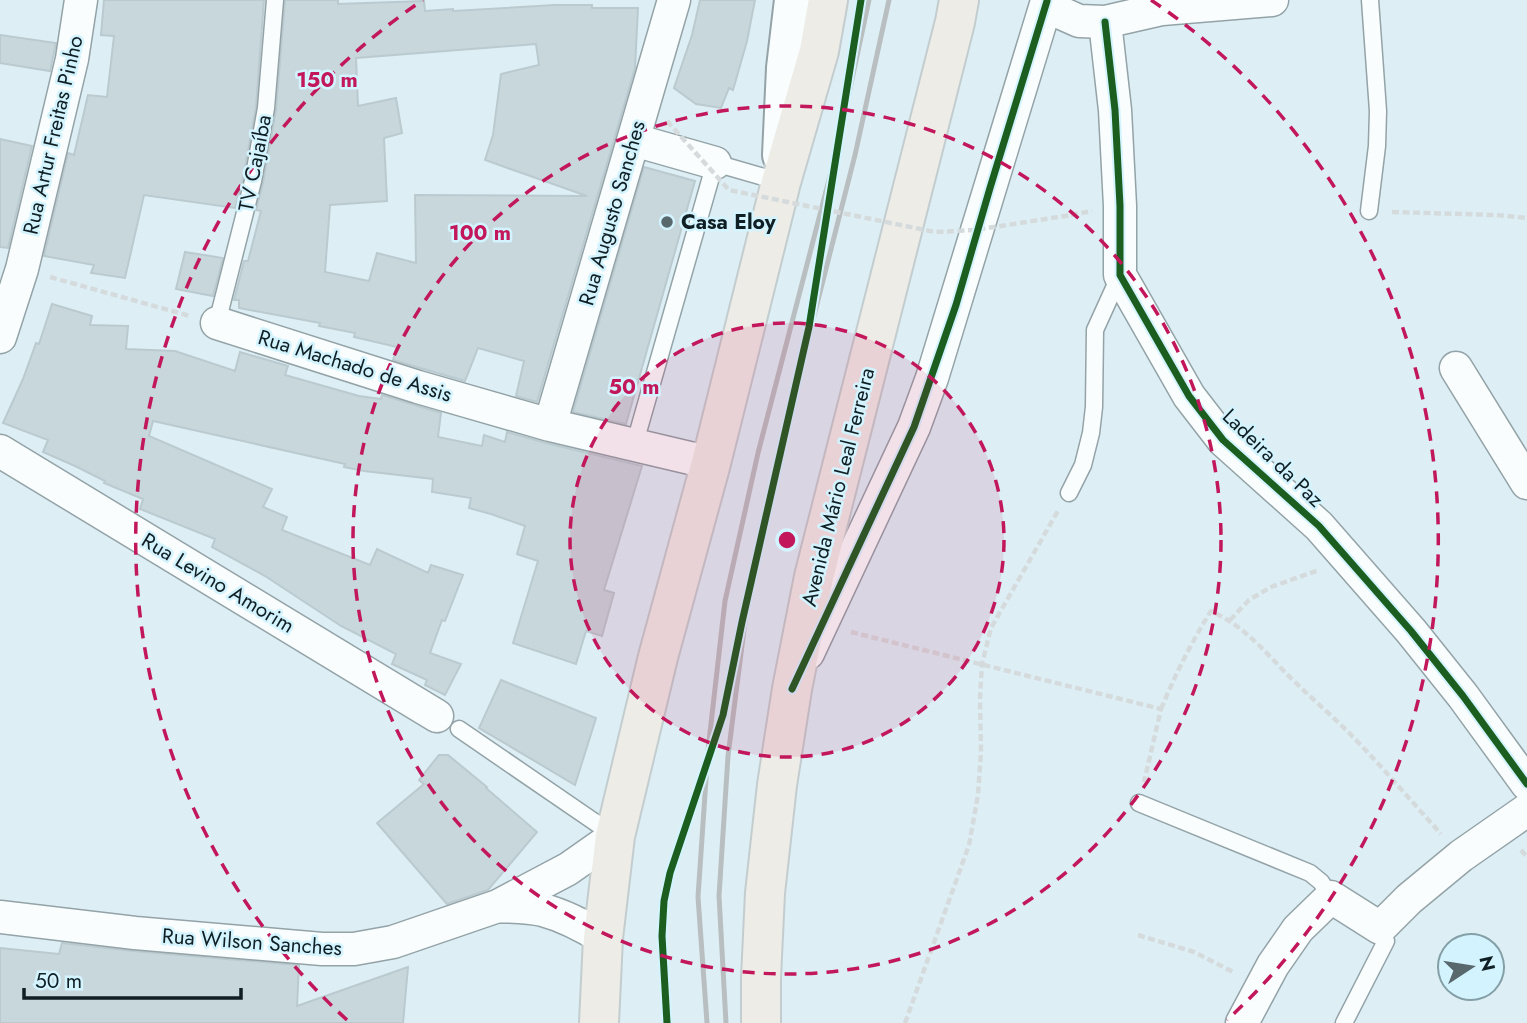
<svg xmlns="http://www.w3.org/2000/svg" width="1527" height="1023" viewBox="0 0 1527 1023" font-family="Jost,sans-serif">
<style>
.building{fill:#c8d7dc;stroke:#bacacf;stroke-width:2;fill-rule:evenodd}
.lines{fill:none;stroke-linecap:round;stroke-linejoin:round}
.service-casing{stroke:#93a3a7;stroke-width:19}
.minor-casing{stroke:#93a3a7;stroke-width:35}
.secondary-casing{stroke:#93a3a7;stroke-width:42}
.trunk-casing{stroke:#c3cdcf;stroke-width:42}
.path{stroke:#d5dbdc;stroke-width:4.5;stroke-dasharray:7 3.5;stroke-linecap:butt}
.service{stroke:#fafdfe;stroke-width:16}
.minor{stroke:#fafdfe;stroke-width:32}
.secondary{stroke:#fafdfe;stroke-width:38}
.trunk{stroke:#eeece6;stroke-width:38}
.rail{stroke:#b9bfc0;stroke-width:5}
.path-bridge{stroke:#d5dbdc;stroke-width:4.5;stroke-dasharray:7 3.5;stroke-linecap:butt}
.cycleway-casing{stroke:#d3f4ff;stroke-width:11}
.cycleway{stroke:#1b5e20;stroke-width:7}
.ring{fill:none;stroke:#c2185b;stroke-width:3.5;stroke-dasharray:12 9}
.poi-dot{fill:#58686d;stroke:#d3f4ff;stroke-width:2.5}
.labels{text-anchor:middle;dominant-baseline:central;stroke-width:5;stroke-linejoin:round;paint-order:stroke}
.street-label{font-size:21px;fill:#101f24;stroke:#d3f4ff}
.poi-label{font-size:21px;font-weight:bold;fill:#101f24;stroke:#d3f4ff;text-anchor:start}
.centre{fill:#c2185b;stroke:#d3f4ff;stroke-width:3.5}
.ring-label{font-size:21px;text-anchor:middle;font-weight:bold;fill:#c2185b;stroke:#d3f4ff;stroke-width:5;stroke-linejoin:round;paint-order:stroke}
</style>
<rect width="100%" height="100%" fill="#ddeff5"/>
<!-- building -->
<path class="building" d="M104,0H264L256,107L243,179L235,208L144,195L125,278L91,273L94,265L44,256L68,153L74,155L88,95L107,97L114,36L101,35Z
M285,0H338V4L424,1L425,11L453,9V11L555,5H592V8H638L635,68L537,402L516,396L524,361L478,348L465,381L393,360L397,347L354,337L355,333L319,326L320,323L239,308V300H234L244,261H248L261,211L256,210L263,183L276,110ZM536,44L539,65L501,74L493,135L485,160L587,196L415,195L416,263L377,253L369,281L325,272L330,205L387,201L384,138L402,133L396,98L358,106L356,58Z
M700,0H755L747,41L733,90L729,88L721,108L696,104L674,88L692,35Z
M0,35L56,43L50,71L0,63Z
M0,139L32,146L8,248L0,247Z
M644,167L695,181L626,424L573,412Z
M185,252L223,258L213,296L176,289Z
M52,304L92,316L90,325L128,326L126,349L175,351L235,371L240,352L288,366L285,375L359,396L381,399L382,395L441,413L438,437L482,446L484,435L505,442L507,432L546,443L642,466L604,590L614,593L602,636L586,631L576,664L513,643L538,561L517,554L525,526L491,514L469,508L471,498L432,492L433,479L364,471L344,467L345,464L153,421L149,436L272,489L263,507L287,517L282,530L370,565L377,549L428,573L431,565L463,575L445,621L442,620L430,653L461,664L445,695L425,685L427,680L392,664L396,654L341,626L265,576L212,547L215,539L140,509L143,499L104,483L105,481L75,466L43,452L48,440L3,423L23,379L36,343L39,344Z
M501,680L596,718L575,785L479,728Z
M439,755H448L487,787L486,788L537,832L488,890L447,904L377,823L424,784L419,780Z
M62,943L133,951L299,965L297,1006L408,967L403,1023H0V948L59,954Z"/>
<g class="lines">
<defs>
<path id="service" d="M1369,211L1377,146L1378,111L1370,0
M217,323L253,181L266,108L275,0
M634,446L715,163L781,182
M1069,493L1083,465L1091,433L1094,407L1095,330L1120,275
M459,729L615,836
M1139,803L1310,873L1321,882L1331,897
M1344,1023L1386,941L1380,928"/>
<path id="minor" d="M1047,0L1061,13L1079,21L1105,22L1162,9L1272,0
M1105,22L1115,110L1120,206V275L1189,396L1223,440L1319,526L1411,631L1463,696L1527,784
M634,140L715,163
M217,323L418,387L550,425L711,463
M0,337L22,269L72,59L81,0
M1456,368L1527,483
M550,425L674,0
M0,451L437,716
M808,653L914,427L932,378L1047,1
M498,906C513,907 528,907 543,910C565,916 584,926 603,938
M0,917L135,933L322,949H354L393,942L498,906L568,869L615,836
M1242,1023L1273,965L1298,929L1331,897L1380,928L1409,899L1461,856L1527,810"/>
<path id="secondary" d="M782,155L786,68L794,0"/>
<path id="trunk" d="M599,1023L603,938L615,836L658,657L711,463L781,182L819,51L828,0
M761,1023V978L765,893L777,785L792,689L814,577L955,22L959,0"/>
</defs>
<!-- service casing -->
<use href="#service" class="service-casing"/>
<!-- minor casing -->
<use href="#minor" class="minor-casing"/>
<!-- secondary casing -->
<use href="#secondary" class="secondary-casing"/>
<!-- trunk casing -->
<use href="#trunk" class="trunk-casing"/>
<!-- path -->
<path class="path" d="M1392,212L1496,215L1527,218
M1071,215L1092,211
M50,277L190,316
M1230,620L1249,600L1271,587L1319,570
M851,632L1161,709L1144,782
M1161,709C1175,675 1191,643 1211,611C1249,629 1265,653 1293,680C1313,700 1335,718 1355,739C1385,770 1413,803 1441,834
M1521,850L1527,857
M1138,935L1194,952L1235,973
M905,1023L969,845L978,795L981,752L980,698L982,664L991,628L1059,509"/>
<!-- service -->
<use href="#service" class="service"/>
<!-- minor -->
<use href="#minor" class="minor"/>
<!-- secondary -->
<use href="#secondary" class="secondary"/>
<!-- trunk -->
<use href="#trunk" class="trunk"/>
<!-- rail -->
<path class="rail" d="M707,1023L698,897L708,750L725,601L758,453L837,149L869,0
M726,1023L719,896L728,756L747,606L778,457L855,155L889,0"/>
<!-- path-bridge -->
<path class="path-bridge" d="M667,121L729,190L935,232L975,230L1071,215"/>
<defs>
<path id="cycleway" d="M1105,22L1115,110L1120,206V275L1189,396L1223,440L1319,526L1411,631L1463,696L1527,784
M792,689L914,427L956,305L990,188L1047,1
M667,1023L662,936L664,901L670,873L723,715L742,622L809,327L861,0"/>
</defs>
<!-- cycleway casing -->
<use href="#cycleway" class="cycleway-casing"/>
<!-- cycleway -->
<use href="#cycleway" class="cycleway"/>
</g>
<!-- distance rings -->
<circle cx="787" cy="540" r="217" fill="#c2185b" fill-opacity=".12"/>
<g class="ring">
<circle cx="787" cy="540" r="217"/>
<circle cx="787" cy="540" r="434"/>
<path d="M347 1020A651 651 0 0 1 423 0M1151 0A651 651 0 0 1 1227 1020"/>
</g>
<!-- markers -->
<circle class="poi-dot" cx="667" cy="222" r="7"/>
<g class="labels">
<!-- street labels -->
<g class="street-label">
<text transform="translate(53 135) rotate(-77)">Rua Artur Freitas Pinho</text>
<text transform="translate(255 163) rotate(-79)">TV Cajaíba</text>
<text transform="translate(612 213) rotate(-74)">Rua Augusto Sanches</text>
<text transform="translate(355 366) rotate(17)">Rua Machado de Assis</text>
<text transform="translate(1273 458) rotate(44)">Ladeira da Paz</text>
<text transform="translate(838 487) rotate(-76)">Avenida Mário Leal Ferreira</text>
<text transform="translate(218 583) rotate(31)">Rua Levino Amorim</text>
<text transform="translate(252 942) rotate(4)">Rua Wilson Sanches</text>
</g>
<!-- poi labels -->
<g class="poi-label">
<text x="681" y="222">Casa Eloy</text>
</g>
</g>
<circle cx="787" cy="540" r="10" class="centre"/>
<g class="ring-label">
<text x="327" y="87">150 m</text>
<text x="480" y="240">100 m</text>
<text x="634" y="394">50 m</text>
</g>
<!-- north arrow -->
<g transform="translate(1471 967) rotate(78)"><circle r="33" fill="#d3f4ff" stroke="#859fa7" stroke-width="2"/>
<path d="M0-5L12 26L0 18L-12 26Z" fill="#58686d"/>
<text y="-10" font-size="19" font-weight="bold" text-anchor="middle" fill="#101f24">N</text>
</g>
<!-- scale -->
<path d="M24 988v10h217v-10" fill="none" stroke="#101f24" stroke-width="3.5"/>
<text x="35" y="988" font-size="21" fill="#101f24" stroke="#d3f4ff" stroke-width="5" paint-order="stroke">50 m</text>
</svg>
